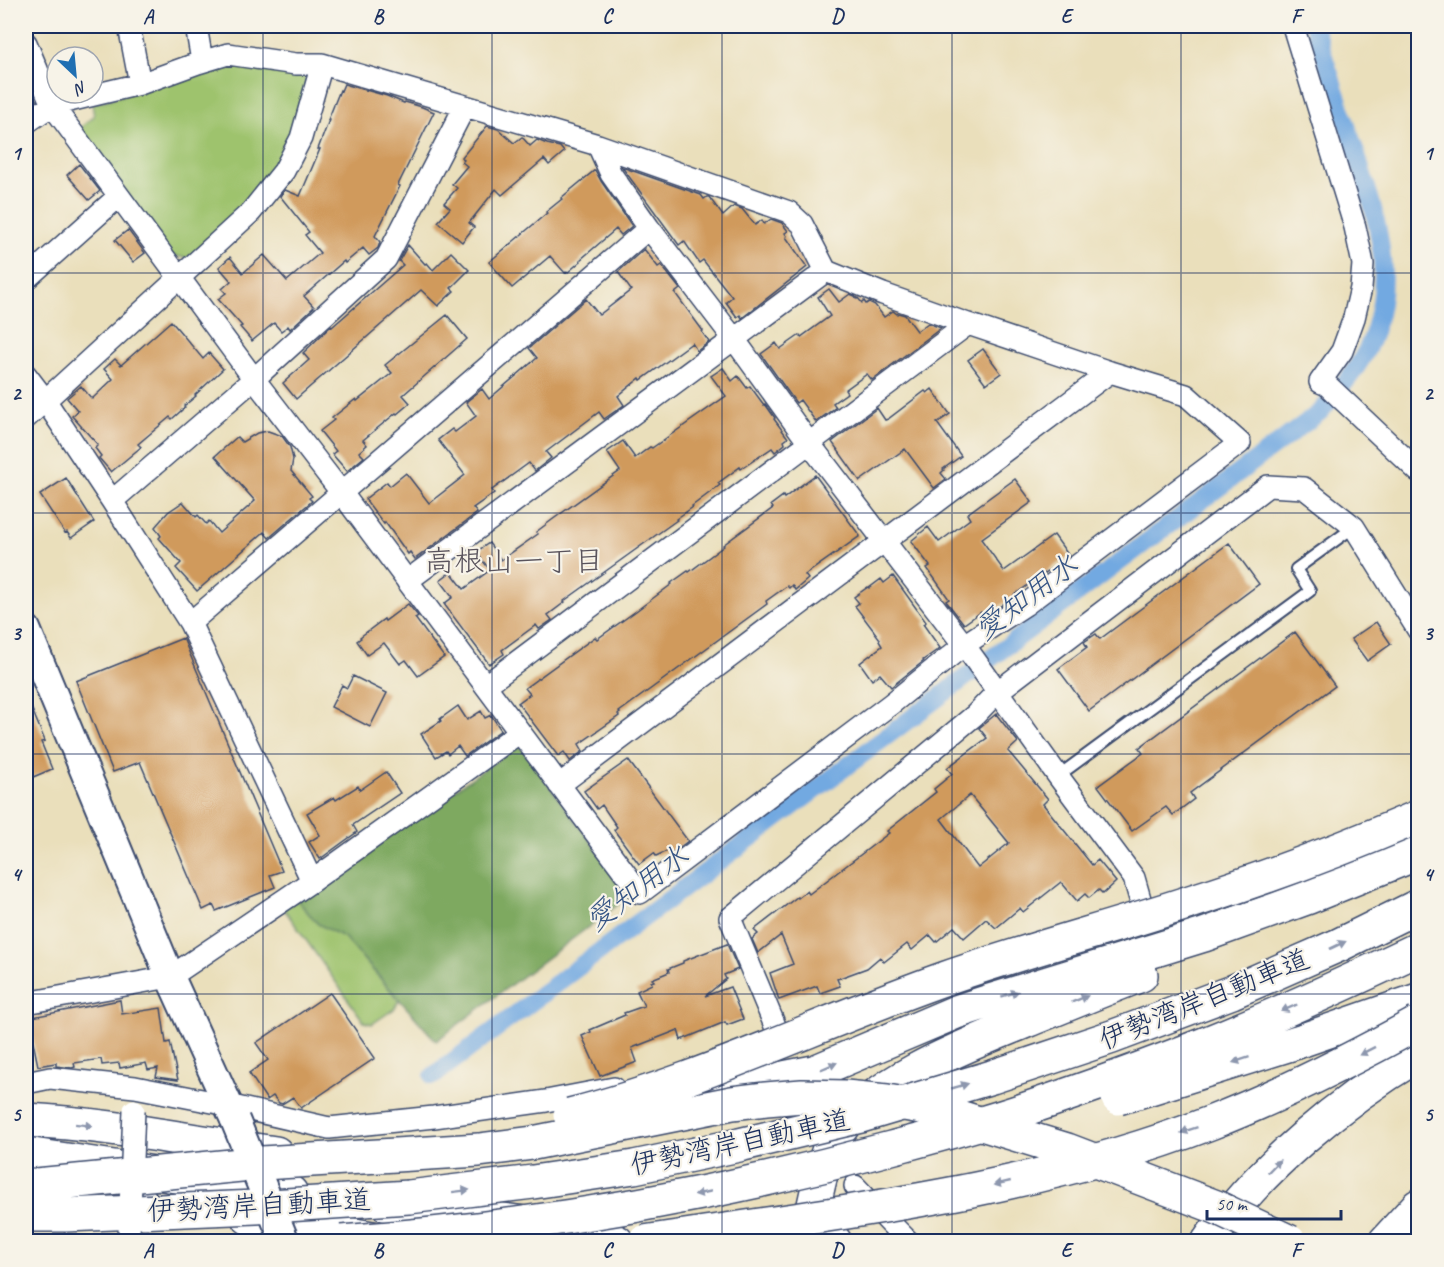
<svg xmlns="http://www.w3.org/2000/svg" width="1444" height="1267" viewBox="0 0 1444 1267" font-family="Caveat,'Klee One',sans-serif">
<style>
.green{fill:#9ec36d;stroke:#5c7966;stroke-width:1.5}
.forest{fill:#7ea960;stroke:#4c6c5f;stroke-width:1.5}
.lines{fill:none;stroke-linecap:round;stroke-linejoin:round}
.canal{stroke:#72a9e1;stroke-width:18}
.building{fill:#d09a5c;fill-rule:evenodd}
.lane-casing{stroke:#3a496c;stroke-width:14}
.street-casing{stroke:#3a496c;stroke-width:24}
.secondary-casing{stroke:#3a496c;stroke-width:32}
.highway-casing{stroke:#3a496c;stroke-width:36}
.lane{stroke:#fff;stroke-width:10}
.street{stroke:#fff;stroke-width:21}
.secondary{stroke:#fff;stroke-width:28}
.highway{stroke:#fff;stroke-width:33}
.street-bridge-casing{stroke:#3a496c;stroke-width:24;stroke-linecap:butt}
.secondary-bridge-casing{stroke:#3a496c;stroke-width:32;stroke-linecap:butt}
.highway-bridge-casing{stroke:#3a496c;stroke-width:36;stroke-linecap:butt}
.street-bridge{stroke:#fff;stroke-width:21}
.secondary-bridge{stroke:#fff;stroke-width:28}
.highway-bridge{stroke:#fff;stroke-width:33}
.oneway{fill:#8d97ae}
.grid{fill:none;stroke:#1b2f5e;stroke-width:1.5;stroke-opacity:0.55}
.labels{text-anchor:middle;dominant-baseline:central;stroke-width:4.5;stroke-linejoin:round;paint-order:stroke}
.street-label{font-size:28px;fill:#1b2f5e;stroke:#f7f3e8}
.neighbourhood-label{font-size:30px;fill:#5a545d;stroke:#f7f3e8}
.water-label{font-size:30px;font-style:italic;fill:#355485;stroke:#f7f3e8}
.neatline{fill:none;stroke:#1b2f5e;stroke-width:2}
.grid-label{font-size:20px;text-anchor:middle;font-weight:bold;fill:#1b2f5e}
</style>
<rect width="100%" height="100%" fill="#f7f3e8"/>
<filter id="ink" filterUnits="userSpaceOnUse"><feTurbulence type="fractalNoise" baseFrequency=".0167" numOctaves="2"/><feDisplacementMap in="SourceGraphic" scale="12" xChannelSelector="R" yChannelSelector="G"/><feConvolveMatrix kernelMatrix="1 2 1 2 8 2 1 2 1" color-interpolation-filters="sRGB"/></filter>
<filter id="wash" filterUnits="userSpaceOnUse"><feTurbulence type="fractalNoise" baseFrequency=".008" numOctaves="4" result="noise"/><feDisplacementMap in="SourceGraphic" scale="24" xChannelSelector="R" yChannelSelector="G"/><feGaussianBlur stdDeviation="1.35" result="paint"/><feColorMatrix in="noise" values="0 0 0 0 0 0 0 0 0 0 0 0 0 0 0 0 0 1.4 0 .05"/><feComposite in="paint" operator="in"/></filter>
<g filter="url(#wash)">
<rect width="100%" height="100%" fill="#eadfbb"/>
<!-- green -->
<path class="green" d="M229,65L303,74L308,83C299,120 281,160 258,191C238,216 212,237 188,258L172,256L79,129L94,116L92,104Z
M297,900L318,924L344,937L399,1000L394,1009L372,1024L364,1022L284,909Z"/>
<!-- forest -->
<path class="forest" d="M519,745L631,895L436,1041L344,937L318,924L297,900Z"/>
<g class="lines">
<!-- canal -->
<path class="canal" d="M433,1076L1320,412C1342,387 1365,362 1375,329C1396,264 1371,200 1351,138C1339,101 1326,63 1314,26"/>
</g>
<g id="blocks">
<!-- building -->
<path class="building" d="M344,84L387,96L404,103L405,102L422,107L434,112L398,185L400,186L375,236L380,242L378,248L369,255L363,248L345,263L344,261L304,296L314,307L290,329L288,326L281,331L274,323L252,341L240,327L242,326L218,299L226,293L222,289L231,281L219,267L230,257L243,273L264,255L287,281L320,253L305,235L309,232L280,196L285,190L300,196L320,149H318L329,120H328L340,90L341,91Z
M487,126L498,129L514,143L522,137L530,146L537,140L547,144L560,147L564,152L549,165L544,159L502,195L496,189L469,223L474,227L462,242L438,222L450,208L444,203L457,188L452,184L467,166L462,162L464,160L462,157Z
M79,164L100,191L89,200L67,175Z
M622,167L701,195L704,199L707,197H709L723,216L734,206L742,209L755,225L762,220L764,224L771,219L782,223L788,231L785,233L787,236L786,237L807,267L742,318L740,315L737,317L726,302L732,297L703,260L699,263L684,241L679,245Z
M595,170L601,181L632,226L621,235L616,229L580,260L581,261L567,273L566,272L565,273L550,256L512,288L489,262L547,213L546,212L562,199L561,198Z
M128,230L145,253L133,262L115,240Z
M408,245L425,264L427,263L433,270L451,252L469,270L451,288L454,291L438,306L421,290L296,399L283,383L309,360L303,353L331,326L332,327L403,265L399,261Z
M644,249L658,267L661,265L680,289L675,293L703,331L702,332L709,342L697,351L692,343L641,380L640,378L618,396L624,405L604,419L599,412L546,452L551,458L535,471L529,463L492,490L494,493L473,508L477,513L415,559L410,552L408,554L385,522L384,524L365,499L387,482L390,486L406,473L429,503L465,475L438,440L452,429L455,432L476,416L466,402L482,389L489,399L537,358L529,348L586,299L599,315L631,290L618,272Z
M829,289L839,302L850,294L855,296L857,299L858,298L862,303L864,301L866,304L869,302L875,305L884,317L893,311L897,314L898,313L905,315L917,331L928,323L941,328L872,380L867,374L845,390L847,393L833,403L836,407L816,422L800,400L796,403L761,354L776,343L780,349L800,335L801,337L830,316L818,297Z
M447,315L467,339L403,395L410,403L397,414L396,413L363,440L367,445L359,452L364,457L347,471L332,454L336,451L320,431L334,420L332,418L356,399L357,401L392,373L385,365Z
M171,321L203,359L209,353L223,369L195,395L196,396L184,406L185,407L182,410L172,419L170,417L138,444L141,447L111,472L99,458L101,456L95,448L98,445L72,416L78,411L67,398L81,386L92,399L113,379L104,369L115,359L121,365Z
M983,349L1001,373L986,384L968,360Z
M723,368L732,381L738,376L747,388L750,386L764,405L765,404L775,418L774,419L788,438L784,441L785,444L775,452L772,448L741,469L740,467L718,483L720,485L692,506L693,507L676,519L677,520L564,601L565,602L548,615L552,620L539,629L536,625L502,650L504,654L489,664L444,604L453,597L440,580L451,572L464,589L490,570L476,552L489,543L501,560L538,534L536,532L552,520L620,471L607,452L623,441L635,458L650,447L652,448L726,396L711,376Z
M932,389L950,414L937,423L961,456L943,469L944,470L941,473L946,479L934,488L905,449L860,481L832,442L877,408L885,420L888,419L925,391L927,393Z
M268,431L282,436L290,447L293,459L291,471L312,496L309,498L312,501L269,538L264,532L197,591L176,568L181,563L159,538L161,536L155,527L168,512L183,502L196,517L198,515L206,524L209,521L219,533L255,501L215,456L237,437L242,442L257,433Z
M815,475L860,536L805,575L808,579L795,590L792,585L789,588L787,586L766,601L767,604L619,712L620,713L618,714L619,716L579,744L583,751L570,761L564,752L558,756L518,703L530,694L525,688L595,637L597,639L636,611L672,584L671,583L688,571L689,572L724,546L723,545L773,508L771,505L783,496L784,498Z
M66,478L94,522L71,538L67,532L65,533L40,495Z
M1015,479L1032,502L981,539L1004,571L1054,535L1069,556L1014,595L1015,596L984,617L981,612L964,624L946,601L949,599L927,568L930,566L911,541L928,527L939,542L970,519L967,514Z
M1229,543L1259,584L1089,711L1058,669L1087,647L1084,642L1096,634L1100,639Z
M893,576L926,622L923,624L940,648L923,660L924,661L891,687L880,674L872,680L860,663L882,646L879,641L880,639L855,606L859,603L854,597L868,587L869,588L881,579L884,583Z
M408,604L418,616L415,618L444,657L418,676L406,660L400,664L384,643L367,655L357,641L361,638L360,637L384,619L385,621Z
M1376,622L1391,644L1367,661L1351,639Z
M1295,632L1335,686L1190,793L1194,799L1173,815L1166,807L1132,831L1098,786L1143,753L1139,748Z
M183,638L282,871L270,875L275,887L216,911L213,905L203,910L140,762L113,772L76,681Z
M353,676L387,693L370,727L331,707L342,685L347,688Z
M26,695L45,741L41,742L52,769L26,780Z
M458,706L467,720L481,711L485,718L491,715L501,730L465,756L458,746L448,754L446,751L436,757L421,734L441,721L440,719Z
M996,714L1018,742L1008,751L1048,799L1043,804L1092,865L1098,860L1116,882L1103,894L1099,890L1089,898L1085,894L1077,901L1061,882L1023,912L1020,908L996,928L986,919L964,938L954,927L936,942L930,935L912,950L907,944L884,962L880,957L867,968L837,979L840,986L820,993L817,986L779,1000L770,973L793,964L781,935L758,953L752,939L758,934L754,930L797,897L798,898L807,891L809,894L889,833L887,831L936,792L934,789L952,774L947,768L987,738L979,728ZM970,795L1009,843L978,868L941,819Z
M628,760L688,841L671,854L669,850L656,856L654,853L639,864L614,830L617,827L602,805L597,809L584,791Z
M386,772L400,793L353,825L357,832L320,859L309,842L320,835L307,813L334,797L336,800L358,786L360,790Z
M727,944L738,969L724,975L726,979L705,996L730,987L743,1019L727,1025L725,1022L681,1040L678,1030L632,1048L637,1062L600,1076L582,1036L591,1032L590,1030L625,1015L624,1013L644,1006L637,991L652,984L651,982L654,981L652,979L669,972L668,969L683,963V961Z
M330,993L375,1058L301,1108L293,1097L282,1104L279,1103L273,1096L267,1100L249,1073L268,1060L256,1043Z
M120,1000L122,1014L161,1008L166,1043L170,1042L178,1080L156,1077L158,1068L148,1070L146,1063L120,1068L119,1063L102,1065L101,1059L74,1063L75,1067L72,1068L56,1066V1063L38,1066L31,1032H29L27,1018Z"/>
</g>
</g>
<g filter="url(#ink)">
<use href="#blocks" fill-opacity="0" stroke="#3a496c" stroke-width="1.5"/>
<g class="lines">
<defs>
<path id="lane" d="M1058,776L1310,591L1296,569L1354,527"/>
<path id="street" d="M129,26L140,84
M196,26L202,61
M1293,26L1355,227L1363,264L1361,288L1354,318L1342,351L1320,382L1327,385L1418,471
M26,43L52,105L254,379L341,492L640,893L891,704L964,645L1025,605L1240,443L1186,395L1110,372L968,324L883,294L826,271L802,224L789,212L598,145L322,64H296L228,54L198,63L140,84L52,105L26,123
M598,145L611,174L649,228L734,339L809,443L970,653L1058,776L1134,878L1142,906
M26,279L119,196
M26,375L45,400L112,501L190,623L312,881
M26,418L251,212L284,171L301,138L322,64
M112,501L254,379L386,259L465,106
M407,581L826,271
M190,623L649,228
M486,685L968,324
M559,785L1110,372
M26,1003L170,977L312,881L520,732
M778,1033L730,918L975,715L997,692L1268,486L1304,488L1354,527L1418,630
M26,1083L50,1078L135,1087L228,1105L329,1128L434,1117L546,1101L614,1088
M855,1186L890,1223L909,1242"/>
<path id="secondary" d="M26,629L170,977L235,1120"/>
<path id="highway" d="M1297,1042L1418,1000
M713,1092L814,1072L956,1012L990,1001L1204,935L1309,897L1418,853
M26,1120C110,1124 193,1142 276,1153
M26,1154L291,1193
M44,1190L142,1203
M387,1205L518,1222L617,1242
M814,1205C819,1183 825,1149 839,1131C876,1079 968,1045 1026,1021C1064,1006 1102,990 1141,975
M249,1218L373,1238
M751,1232L835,1242
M1208,1242C1259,1168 1342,1100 1418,1055
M1385,1242L1418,1206"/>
</defs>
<!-- lane casing -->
<use href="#lane" class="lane-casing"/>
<!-- street casing -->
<use href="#street" class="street-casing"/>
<!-- secondary casing -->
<use href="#secondary" class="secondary-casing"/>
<!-- highway casing -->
<use href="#highway" class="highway-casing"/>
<!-- lane -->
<use href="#lane" class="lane"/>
<!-- street -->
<use href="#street" class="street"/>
<!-- secondary -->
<use href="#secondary" class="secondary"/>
<!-- highway -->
<use href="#highway" class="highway"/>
<defs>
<path id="street-bridge" d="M129,1233L134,1110"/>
<path id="secondary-bridge" d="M235,1120L285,1242"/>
<path id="highway-bridge" d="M1118,1098L1297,1042
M570,1115C700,1082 820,1022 946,978C1027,950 1111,928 1193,901C1269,877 1345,848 1418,817
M26,1186L262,1163L479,1150L533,1143L732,1103L766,1099L802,1096L845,1097L887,1101L933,1109L1067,1150L1216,1207L1290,1242
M26,1215H66L256,1207L409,1197L533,1182L634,1167L739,1145L861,1116L992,1077L1112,1037L1232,992L1339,945L1418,906
M341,1242C527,1229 711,1197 891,1148C936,1136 982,1124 1026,1109C1085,1089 1144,1068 1202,1045C1275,1016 1347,983 1418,949
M644,1242C834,1213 1029,1193 1210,1123C1282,1095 1351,1060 1418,1023"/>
</defs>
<!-- street-bridge casing -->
<use href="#street-bridge" class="street-bridge-casing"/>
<!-- secondary-bridge casing -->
<use href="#secondary-bridge" class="secondary-bridge-casing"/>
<!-- highway-bridge casing -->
<use href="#highway-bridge" class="highway-bridge-casing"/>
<!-- street-bridge -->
<use href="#street-bridge" class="street-bridge"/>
<!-- secondary-bridge -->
<use href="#secondary-bridge" class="secondary-bridge"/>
<!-- highway-bridge -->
<use href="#highway-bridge" class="highway-bridge"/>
</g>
<!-- one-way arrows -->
<defs><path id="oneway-solid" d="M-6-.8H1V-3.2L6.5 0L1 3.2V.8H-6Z" transform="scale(1.5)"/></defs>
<g class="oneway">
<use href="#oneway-solid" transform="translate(1338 945) rotate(-25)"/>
<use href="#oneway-solid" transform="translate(1010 994) rotate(-16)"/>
<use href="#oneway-solid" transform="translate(1080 999) rotate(-22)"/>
<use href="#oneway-solid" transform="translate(1289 1008) rotate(157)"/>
<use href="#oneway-solid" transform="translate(1367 1051) rotate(153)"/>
<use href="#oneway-solid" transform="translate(1241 1060) rotate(162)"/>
<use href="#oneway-solid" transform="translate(829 1066) rotate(-23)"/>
<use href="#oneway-solid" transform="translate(960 1086) rotate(-16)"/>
<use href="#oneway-solid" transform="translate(84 1125) rotate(7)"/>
<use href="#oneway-solid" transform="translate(1189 1130) rotate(161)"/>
<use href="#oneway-solid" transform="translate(1274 1166) rotate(-46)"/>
<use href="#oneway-solid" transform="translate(1002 1183) rotate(167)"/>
<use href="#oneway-solid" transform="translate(461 1191) rotate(-7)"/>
<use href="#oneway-solid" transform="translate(703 1193) rotate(169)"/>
</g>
</g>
<!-- grid -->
<path class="grid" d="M263,26V1242M492,26V1242M722,26V1242M952,26V1242M1181,26V1242M26,273H1418M26,513H1418M26,754H1418M26,994H1418"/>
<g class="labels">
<!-- street labels -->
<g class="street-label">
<text transform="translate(1204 999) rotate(-22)">伊勢湾岸自動車道</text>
<text transform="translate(740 1142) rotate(-12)">伊勢湾岸自動車道</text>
<text transform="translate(259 1205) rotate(-3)">伊勢湾岸自動車道</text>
</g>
<!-- neighbourhood labels -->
<g class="neighbourhood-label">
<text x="514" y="561">高根山一丁目</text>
</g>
<!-- water labels -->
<g class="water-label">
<text transform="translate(1026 597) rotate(-37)">愛知用水</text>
<text transform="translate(637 888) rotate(-37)">愛知用水</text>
</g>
</g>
<!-- margin -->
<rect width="1444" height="1267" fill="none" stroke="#f7f3e8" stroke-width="66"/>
<!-- north arrow -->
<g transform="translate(75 75) rotate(154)"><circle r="28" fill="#f7f3e8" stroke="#9fa5b1" stroke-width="1.5"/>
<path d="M0-4.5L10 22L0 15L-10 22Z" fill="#1f6fb2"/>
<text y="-9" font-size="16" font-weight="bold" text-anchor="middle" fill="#1b2f5e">N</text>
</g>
<!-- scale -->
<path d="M1207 1210v9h134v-9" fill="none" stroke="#1b2f5e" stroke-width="3"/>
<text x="1216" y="1210" font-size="18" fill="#1b2f5e" stroke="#f7f3e8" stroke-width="4.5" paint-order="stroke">50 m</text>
<rect x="33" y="33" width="1378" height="1201" class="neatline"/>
<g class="grid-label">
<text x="148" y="23">A</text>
<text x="378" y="23">B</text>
<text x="607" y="23">C</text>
<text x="837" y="23">D</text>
<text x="1066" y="23">E</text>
<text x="1296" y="23">F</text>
<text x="16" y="160">1</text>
<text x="1428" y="160">1</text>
<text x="16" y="400">2</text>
<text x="1428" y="400">2</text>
<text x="16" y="640">3</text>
<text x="1428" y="640">3</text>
<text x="16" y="881">4</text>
<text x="1428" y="881">4</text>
<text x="16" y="1121">5</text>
<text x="1428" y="1121">5</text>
<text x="148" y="1257">A</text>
<text x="378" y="1257">B</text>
<text x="607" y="1257">C</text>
<text x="837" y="1257">D</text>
<text x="1066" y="1257">E</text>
<text x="1296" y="1257">F</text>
</g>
</svg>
